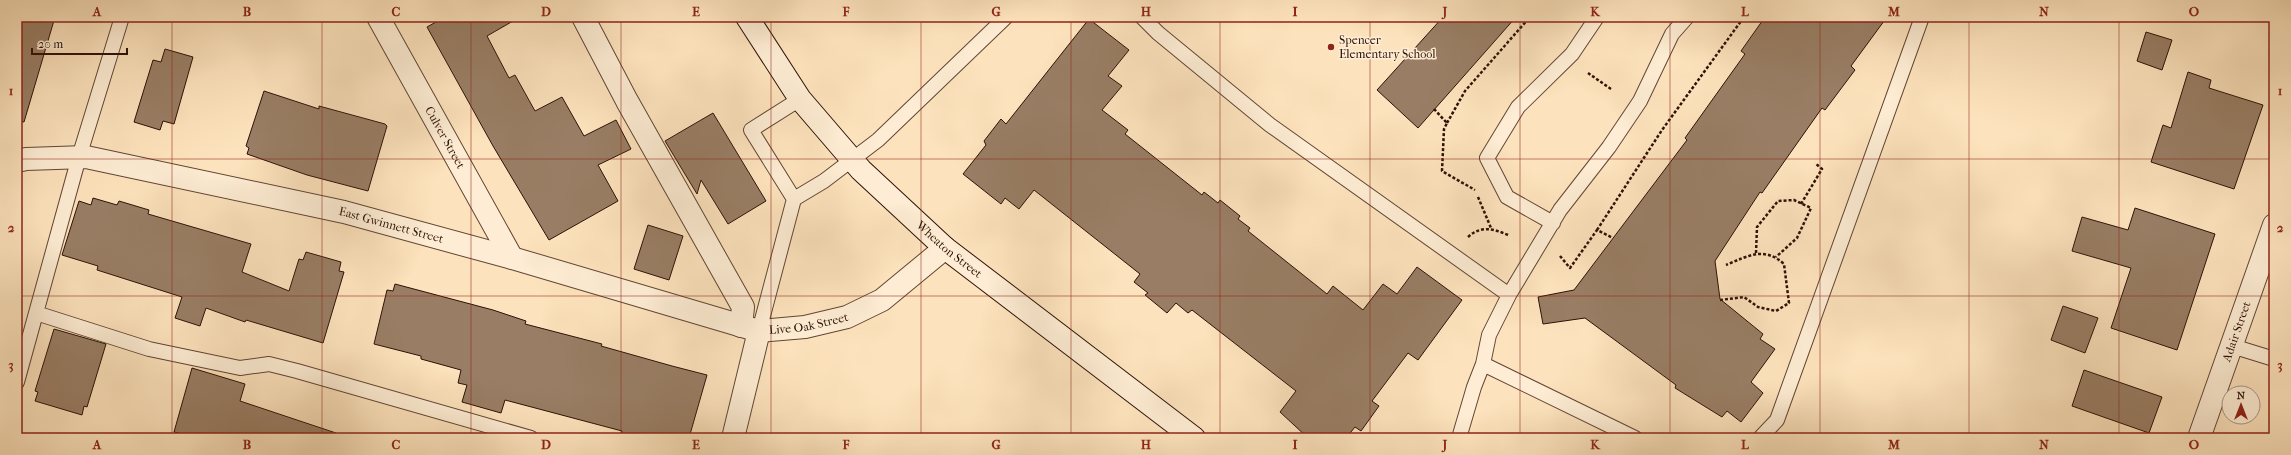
<svg xmlns="http://www.w3.org/2000/svg" width="2291" height="455" viewBox="0 0 2291 455" font-family="'IM FELL French Canon',serif">
<style>
.building{fill:#997e65;stroke:#2d1106}
.lines{fill:none;stroke-linecap:round;stroke-linejoin:round}
.service-casing{stroke:#614634;stroke-width:16}
.minor-casing{stroke:#614634;stroke-width:24}
.secondary-casing{stroke:#2d1106;stroke-width:24}
.path{stroke:#2d1106;stroke-width:2.5;stroke-dasharray:3 2;stroke-linecap:butt}
.service{stroke:#feedd4;stroke-width:14}
.minor{stroke:#feedd4;stroke-width:22}
.secondary{stroke:#feedd4;stroke-width:22}
.grid{fill:none;stroke:#8f2418;stroke-width:1;stroke-opacity:0.55}
.poi-dot{fill:#8f2418;stroke:#feedd4;stroke-width:1.5}
.labels{text-anchor:middle;dominant-baseline:central;stroke-width:3;stroke-linejoin:round;paint-order:stroke}
.poi-label{font-size:12px;fill:#2d1106;stroke:#feedd4;text-anchor:start}
.street-label{font-size:12px;fill:#2d1106;stroke:#feedd4}
.neatline{fill:none;stroke:#8f2418;stroke-width:1.5}
.grid-label{font-size:13px;text-anchor:middle;font-weight:bold;fill:#8f2418}
</style>
<rect width="100%" height="100%" fill="#fde3bd"/>
<filter id="stains"><feTurbulence type="fractalNoise" baseFrequency=".005" numOctaves="4"/><feColorMatrix values="0 0 0 0 .2 0 0 0 0 .09 0 0 0 0 .02 0 0 0 .5 -.17"/></filter>
<radialGradient id="worn" r=".72"><stop offset=".6" stop-color="#630" stop-opacity="0"/><stop offset="1" stop-color="#630" stop-opacity=".3"/></radialGradient>
<!-- building -->
<path class="building" d="M17,17H55L24,122L17,121Z
M445,17H520L487,36L509,78L515,75L535,111L562,97L584,136L616,120L631,149L598,165L618,201L549,240L493,146L427,27Z
M1443,17H1516L1418,128L1377,90Z
M1765,17H1887L1851,66L1855,70L1825,110L1822,108L1762,193L1760,192L1715,261L1720,299L1763,334L1760,339L1775,349L1751,382L1763,393L1741,422L1727,411L1722,417L1675,388L1676,385L1585,318L1543,324L1538,297L1574,290L1687,140L1685,138L1745,54L1741,51Z
M1089,19L1129,50L1108,76L1122,86L1102,110L1128,130L1125,134L1202,195L1204,192L1218,203L1220,200L1240,216L1238,219L1250,228L1248,231L1327,294L1333,286L1363,310L1383,284L1397,294L1417,267L1462,300L1418,360L1408,353L1372,401L1379,406L1361,431L1355,427L1346,438H1308L1280,412L1296,391L1192,310L1188,313L1176,303L1167,313L1145,295L1148,293L1134,282L1140,274L1034,190L1019,209L1005,198L1001,204L963,174L986,145L984,141L1001,119L1006,124Z
M2146,32L2172,40L2162,70L2137,61Z
M165,49L193,57L174,124L163,121L160,130L134,122L153,60L161,62Z
M2188,72L2211,80L2209,88L2263,105L2234,189L2151,162L2163,125L2171,128Z
M264,91L319,109V106L385,124L387,126L368,191L307,175L247,154L249,148L246,146Z
M713,113L766,201L728,224L701,180L697,194L665,141Z
M93,198L117,205L119,201L149,210L148,214L251,244L242,272L289,291L299,259L303,260L306,252L341,262L339,271L344,272L323,343L246,320L245,322L206,308L200,326L175,318L182,297L97,270L98,266L62,255L79,201L91,205Z
M2135,208L2215,234L2177,350L2111,328L2131,268L2072,251L2082,217L2128,230Z
M648,225L683,236L669,280L634,269Z
M395,284L493,310L526,321L525,324L602,344L601,346L672,366L707,375L689,438H620L622,431L505,400L501,413L462,402L467,385L458,383L461,370L421,359V356L374,344L387,290L393,291Z
M2063,306L2098,318L2085,353L2051,340Z
M54,329L106,344L87,407L84,406L82,415L35,401L38,392L35,391Z
M192,368L245,384L240,401L336,433L335,438H177L179,433L174,432Z
M2084,370L2162,397L2149,433L2072,406Z"/>
<g class="lines">
<defs>
<path id="service" d="M1142,17L1158,33L1270,125L1509,295
M800,99L751,130L794,199L824,181L878,140L1006,17
M1553,223L1507,197L1487,158L1518,107L1572,54L1597,17
M36,313L149,349L240,368L269,364L297,371L531,438
M759,331L794,199
M2232,346L2274,359
M1483,364L1635,438
M17,382L79,157L122,17
M1459,438L1474,387L1483,364L1489,335L1509,295L1560,210L1609,147L1640,101L1672,34L1687,17
M1760,438L1777,420L1922,17"/>
<g id="minor">
<path id="s1" d="M378,17L512,258"/>
<path d="M583,17L627,101L743,307L741,326"/>
<path id="s2" d="M17,161L26,159L86,157L344,212L512,258L759,331L805,327L847,317L882,300L945,248"/>
<path d="M733,438L759,331"/>
<path id="s3" d="M2199,438L2274,225"/>
</g>
<g id="secondary">
<path id="s4" d="M747,17L800,99L861,170L945,248L1194,438"/>
</g>
</defs>
<!-- service casing -->
<use href="#service" class="service-casing"/>
<!-- minor casing -->
<use href="#minor" class="minor-casing"/>
<!-- secondary casing -->
<use href="#secondary" class="secondary-casing"/>
<!-- path -->
<path class="path" d="M1588,73L1611,89
M1434,109L1447,123L1444,129L1442,171L1475,190
M1447,123L1465,91L1530,17
M1478,197L1491,228
M1801,204L1822,169L1815,163
M1597,230L1662,130L1744,17
M1468,237C1481,225 1494,229 1508,235
M1756,253L1757,227L1778,201L1794,200L1811,208L1797,238L1776,257
M1560,256L1570,268L1597,230L1613,238
M1720,300L1744,297L1758,307L1776,311L1789,303L1784,264C1764,246 1748,256 1726,265"/>
<!-- service -->
<use href="#service" class="service"/>
<!-- minor -->
<use href="#minor" class="minor"/>
<!-- secondary -->
<use href="#secondary" class="secondary"/>
</g>
<!-- grid -->
<path class="grid" d="M172,17V438M322,17V438M471,17V438M621,17V438M771,17V438M921,17V438M1071,17V438M1220,17V438M1370,17V438M1520,17V438M1670,17V438M1820,17V438M1969,17V438M2119,17V438M17,159H2274M17,296H2274"/>
<!-- markers -->
<circle class="poi-dot" cx="1331" cy="47" r="4"/>
<g class="labels">
<!-- poi labels -->
<g class="poi-label">
<text x="1339" y="40">Spencer<tspan x="1339" dy="14">Elementary School</tspan></text>
</g>
<!-- street labels -->
<g class="street-label">
<text stroke="none"><textPath href="#s1" startOffset="138">Culver Street</textPath></text>
<text stroke="none"><textPath href="#s2" startOffset="382">East Gwinnett Street</textPath></text>
<text stroke="none"><textPath href="#s4" startOffset="310">Wheaton Street</textPath></text>
<text stroke="none"><textPath href="#s2" startOffset="815">Live Oak Street</textPath></text>
<text stroke="none"><textPath href="#s3" startOffset="113">Adair Street</textPath></text>
</g>
</g>
<!-- margin -->
<rect width="2291" height="455" fill="none" stroke="#fde3bd" stroke-width="44"/>
<!-- north arrow -->
<g transform="translate(2241 405)"><circle r="19" fill="#feedd4" stroke="#aa9582"/>
<path d="M0-3L7 15L0 10L-7 15Z" fill="#8f2418"/>
<text y="-6" font-size="11" font-weight="bold" text-anchor="middle" fill="#2d1106">N</text>
</g>
<!-- scale -->
<path d="M32 48v6h95v-6" fill="none" stroke="#2d1106" stroke-width="2"/>
<text x="38" y="48" font-size="12" fill="#2d1106" stroke="#feedd4" stroke-width="3" paint-order="stroke">20 m</text>
<rect x="22" y="22" width="2247" height="411" class="neatline"/>
<g class="grid-label">
<text x="97" y="16">A</text>
<text x="247" y="16">B</text>
<text x="396" y="16">C</text>
<text x="546" y="16">D</text>
<text x="696" y="16">E</text>
<text x="846" y="16">F</text>
<text x="996" y="16">G</text>
<text x="1146" y="16">H</text>
<text x="1295" y="16">I</text>
<text x="1445" y="16">J</text>
<text x="1595" y="16">K</text>
<text x="1745" y="16">L</text>
<text x="1894" y="16">M</text>
<text x="2044" y="16">N</text>
<text x="2194" y="16">O</text>
<text x="11" y="95">1</text>
<text x="2280" y="95">1</text>
<text x="11" y="232">2</text>
<text x="2280" y="232">2</text>
<text x="11" y="369">3</text>
<text x="2280" y="369">3</text>
<text x="97" y="449">A</text>
<text x="247" y="449">B</text>
<text x="396" y="449">C</text>
<text x="546" y="449">D</text>
<text x="696" y="449">E</text>
<text x="846" y="449">F</text>
<text x="996" y="449">G</text>
<text x="1146" y="449">H</text>
<text x="1295" y="449">I</text>
<text x="1445" y="449">J</text>
<text x="1595" y="449">K</text>
<text x="1745" y="449">L</text>
<text x="1894" y="449">M</text>
<text x="2044" y="449">N</text>
<text x="2194" y="449">O</text>
</g>
<rect width="100%" height="100%" filter="url(#stains)"/>
<rect width="100%" height="100%" fill="url(#worn)"/>
</svg>
